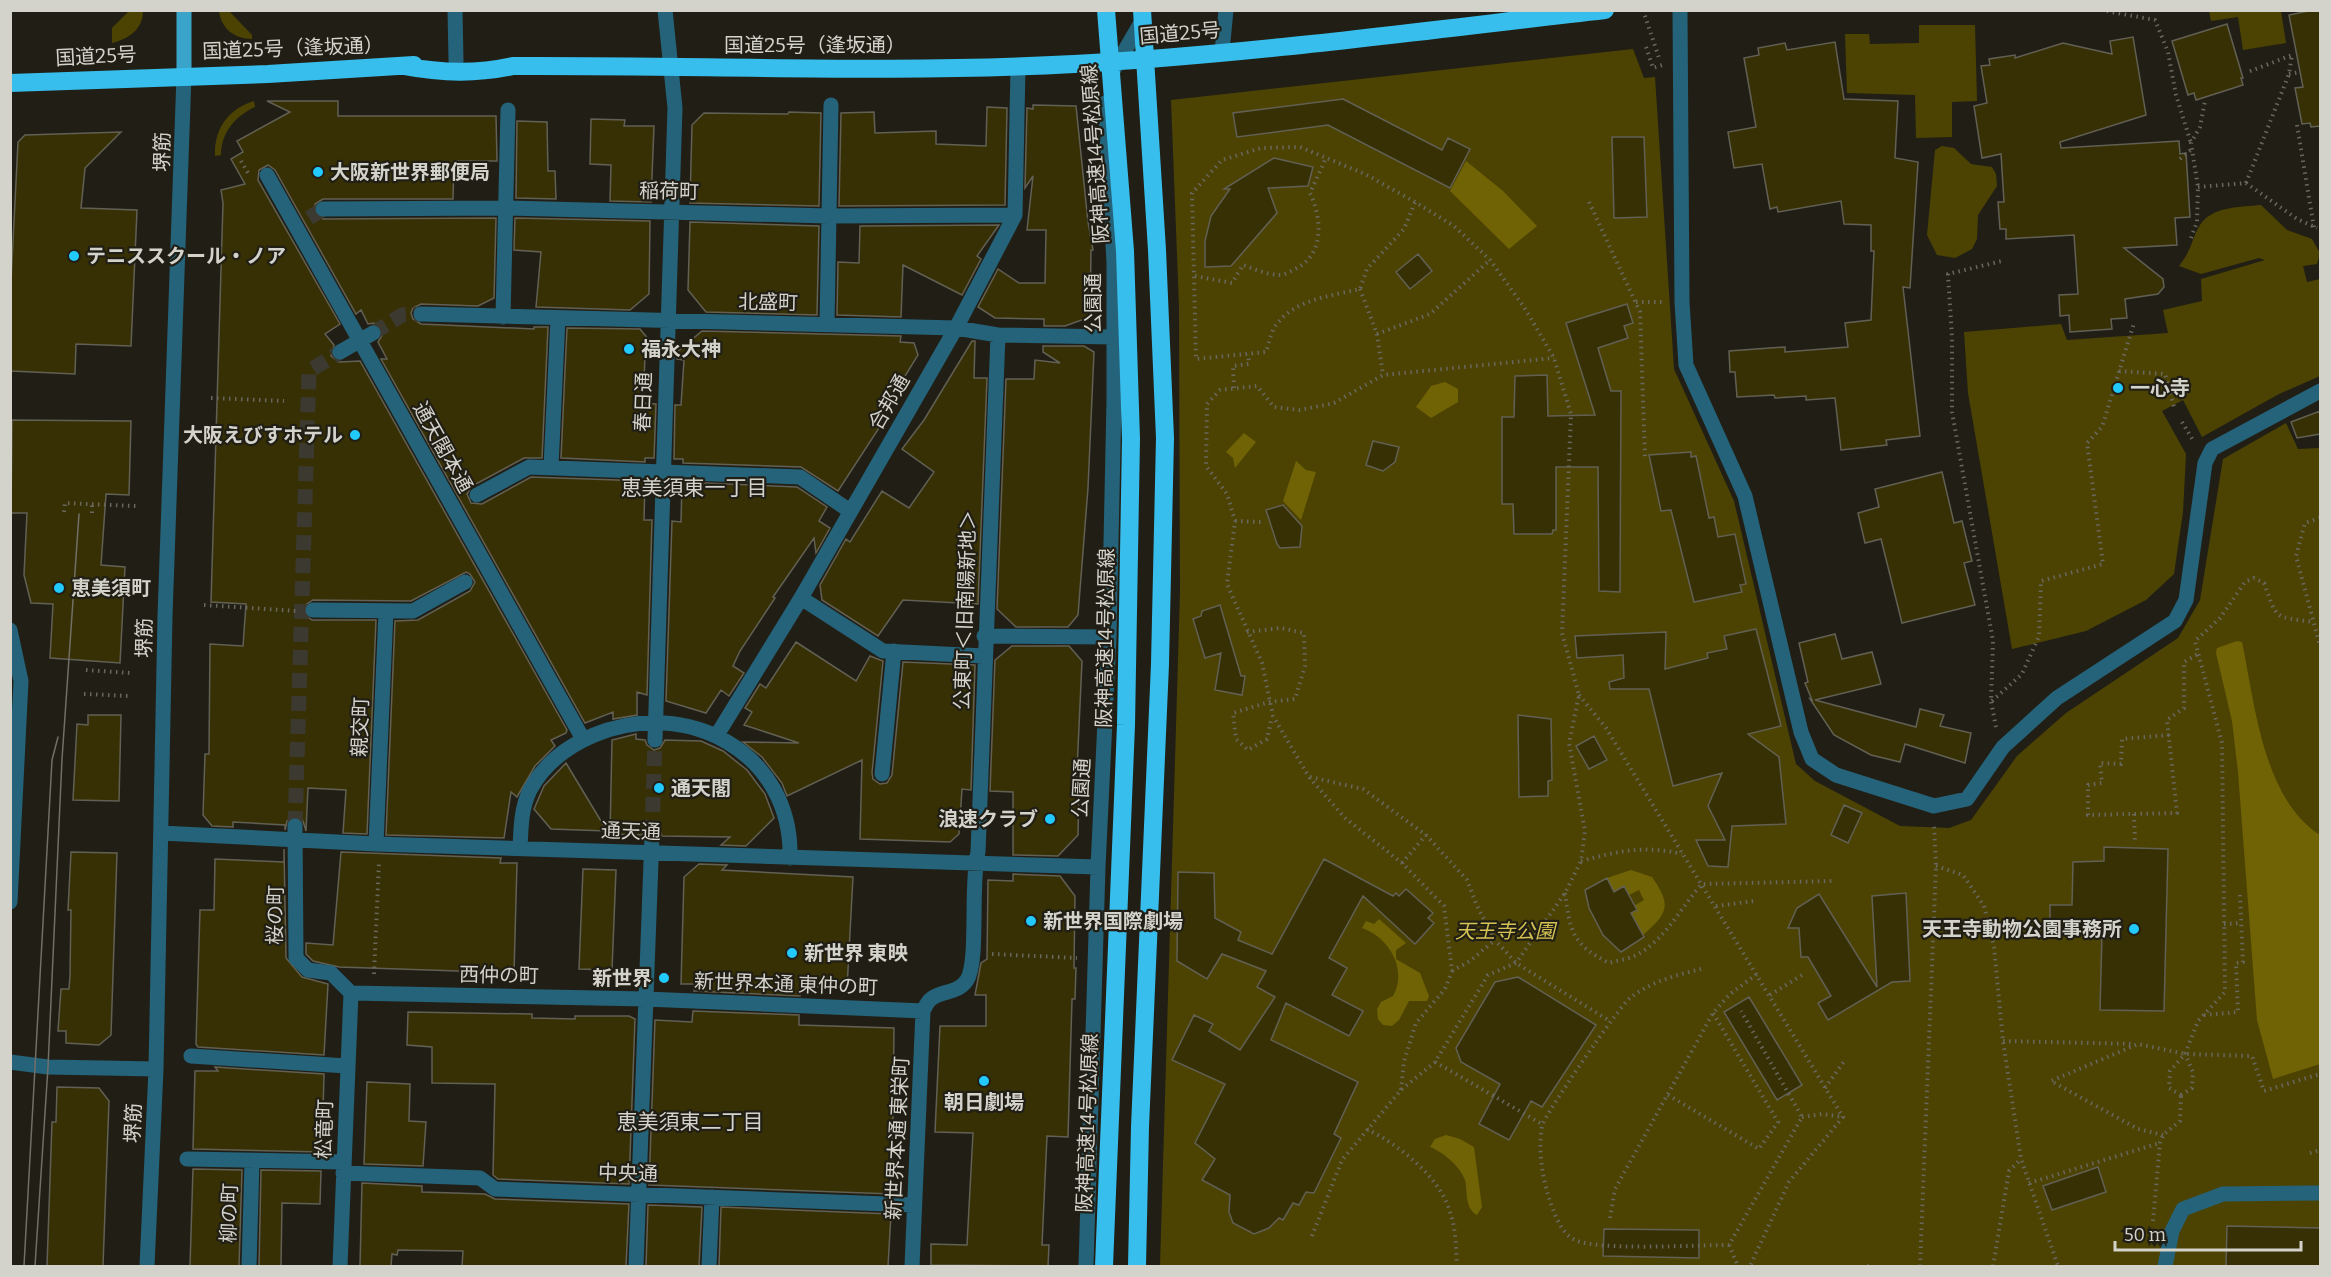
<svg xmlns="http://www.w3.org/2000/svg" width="2331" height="1277" viewBox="0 0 2331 1277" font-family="Bitter,'Noto Sans JP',serif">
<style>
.green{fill:#4c4303}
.water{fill:#706305}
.building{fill:#373004;stroke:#626054;stroke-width:1.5}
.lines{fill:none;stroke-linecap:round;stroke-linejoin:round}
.minor-tunnel{stroke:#3c3a30;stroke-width:15;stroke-dasharray:15 8;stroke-linecap:butt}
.path{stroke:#69675e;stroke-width:4;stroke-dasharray:1.5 4.5;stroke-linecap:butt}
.minor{stroke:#24637a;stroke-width:15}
.major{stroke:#39a3ca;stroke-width:15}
.highway{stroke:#37beec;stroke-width:18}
.tram{stroke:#717067;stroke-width:1.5}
.poi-dot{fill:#22c9fd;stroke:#211f15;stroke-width:2}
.labels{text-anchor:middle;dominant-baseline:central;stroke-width:4.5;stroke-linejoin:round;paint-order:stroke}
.street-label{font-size:20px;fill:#d3d2cb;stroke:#211f15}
.poi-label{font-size:20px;font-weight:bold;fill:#d3d2cb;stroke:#211f15;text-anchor:start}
.park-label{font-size:20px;font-style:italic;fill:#d4c253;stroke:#211f15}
.neighbourhood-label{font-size:21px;fill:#d3d2cb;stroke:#211f15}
</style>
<rect width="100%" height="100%" fill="#211f15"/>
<!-- green -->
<path class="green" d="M129,11H143C143,29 129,39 112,43V28Z
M219,11H229L252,35V39C234,39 221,28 219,11Z
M2209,11H2281L2286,43L2243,50L2238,17L2211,21Z
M1919,25H1975L1977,101L1952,102V137L1916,138L1915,95L1847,93L1845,34H1869L1870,44L1919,43Z
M1633,49L1644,78L1655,77L1674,369L1734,501L1796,764L1815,781L1900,826L1949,828L1971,820L2017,756L2066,713L2178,638L2200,600L2223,459L2286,423L2298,449L2320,448V1266H1160L1180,592L1179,306L1171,100Z
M254,101L255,107C235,116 221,133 221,155L215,156C214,129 228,109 254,101Z
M1942,146L1954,148L1971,164L1992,167L1996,174L1997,186L1978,215L1977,239L1972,249L1955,258L1937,255L1927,235L1935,150Z
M2261,205L2287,230L2312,239L2320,253L2317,264L2303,266L2307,282L2320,279V376L2279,394L2202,437L2183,400L2162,411L2186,454L2183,512L2174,574L2146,600L2086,631L2012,649L1968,393L1964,332L2061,324L2067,340L2168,333L2163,310L2202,301L2201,279L2265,260L2259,258L2201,274L2179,266C2193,248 2191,240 2200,225C2212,206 2242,207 2261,205Z"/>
<!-- water -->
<path class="water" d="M1466,161L1503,191L1537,226L1509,249L1450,191Z
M1445,382L1458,389V402L1431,418L1416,407L1431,386Z
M1244,433L1256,442L1235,468L1233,458L1226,452Z
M1296,461L1306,470L1316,472L1301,520L1283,501Z
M2237,641L2242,642C2255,704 2263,799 2320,835V1064L2273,1079L2257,1020L2238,772L2232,721L2216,653L2217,648Z
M1631,870L1652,877C1672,906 1668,913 1643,935L1631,913L1636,910L1634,906L1644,900L1639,890L1629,895L1624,887L1614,892L1607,878Z
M1379,919L1406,943L1396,950V959L1420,973L1429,996L1427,1001H1409L1399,1020L1392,1026L1383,1025L1378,1019L1377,1009L1381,1002L1393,996C1408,970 1389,937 1362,928L1366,921L1374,924Z
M1446,1135L1460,1139L1474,1147L1482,1207L1477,1215C1464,1208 1468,1191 1465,1180C1460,1166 1443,1152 1430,1147L1435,1139Z"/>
<!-- building -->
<path class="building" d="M2313,10H2320V126L2311,127L2310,123L2302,124L2295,88L2303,87L2289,15Z
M2227,24L2243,78H2241L2243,85L2196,100L2194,93L2188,95L2172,41Z
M2133,37L2146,115L2060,142L2061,148L2179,141L2180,154L2186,153L2190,217L2175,218L2177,245L2124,248L2163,279L2164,287L2158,294L2125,299L2127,318L2111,319L2112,329L2070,332L2069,315L2060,316L2059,295L2078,294L2074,235L2006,239V229H2000L1998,202H2004L2001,154L1982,158L1974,106L1987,103L1981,66L1990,65L1989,59L2015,55V58L2063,43L2112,54L2110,41Z
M1835,42L1844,99L1898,101L1895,158L1918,162L1910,288L1903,287L1920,436L1886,440L1887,445L1841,450L1835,398L1806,400V396L1775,398L1774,395L1737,397L1735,372H1730L1729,351L1785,347V352L1848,347L1845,323L1871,320L1874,251H1871V225L1844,224L1841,201L1778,212L1777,207L1770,209L1762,164L1734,168L1728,132L1756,127L1744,58L1759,55L1758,48L1785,43L1787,50Z
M1343,99L1442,150L1448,138L1470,149L1450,188L1328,125L1237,137L1233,113Z
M267,101H338V116H496L497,161H454L453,199H323L315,204L314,213L323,219L496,218L494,298L478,306L421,304L413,308L411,313L413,319L421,324L534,329V327H548L542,458H524L472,486L467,494L471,503L482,504L531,477L645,481L644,520H652L647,695L637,692V715L613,719V712L585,723L381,359H387L378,342L383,334L381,328L374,323L368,324L361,310L356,314L275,170L268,165L259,170L258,180L340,324L325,334L334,345L331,356L339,362L360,361L567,730L566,733L551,740L555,746L535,766L517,797L511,792L504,838L386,835L395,621L418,620L470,591L475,582L470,574L466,572L411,601L313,600L304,606V614L312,620H376L367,834L343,833L346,790L308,788L306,831L303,821L296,816L287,821L285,830V825L233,822V827L212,826L203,815L205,754H209L210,644L243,646L246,604L211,602L223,203L221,190L245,184L231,159L243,152L237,141L290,112Z
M1033,105L1076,106L1088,222L1093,250H1091L1090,317L1065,326H1044V319L995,318L978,307L998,269L1019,283H1045L1046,230H1027L1033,176L1025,188L1027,108L1033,109Z
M987,107L1007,108L1005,205L839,206L841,113L874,112L875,133L936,131V144L986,146Z
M789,112L821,113L819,206L690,203L692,125L704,113L788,114Z
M591,119L625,120L624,126H654L651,202L610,201L611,165L590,164Z
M517,121L547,122L548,171H555L556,199L516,198Z
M121,132L85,168L81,208L137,210L131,346L76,344L75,374L11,371L10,301L18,142L25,135Z
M1612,137H1644L1647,217L1614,218Z
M1274,158L1313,167L1308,186L1268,188L1277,213L1231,266L1205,267V241L1211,216L1230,189H1224Z
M515,218L650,221L649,294L630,310L536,307L541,252L514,250Z
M690,222L819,226L817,315L706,312L688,290Z
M999,225L977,256L981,259L962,295L903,265L901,317L837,315L838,262L859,263L860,226Z
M1418,254L1432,271L1410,289L1396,272Z
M1627,304L1633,323L1624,326L1628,338L1598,348L1611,391H1621L1620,592L1599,591L1598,467H1556V530H1553L1552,534H1514L1513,504H1502V417H1514L1515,376L1547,375L1548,416L1595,415L1566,323Z
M567,328L640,329L658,351L657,358L645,357L643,403L656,404L654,458H645V462L561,458Z
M702,331L901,336L900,342L914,343L918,355L875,425L879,428L838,491L801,467L683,463V459H674L675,405H681L684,360L677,359V352Z
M972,341H975L974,378H987L978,604L903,600L878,636L822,600L820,585L846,539L850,542L882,491L909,508L934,472L902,449L924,420Z
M1043,346H1084L1094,352L1088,488L1078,615L1068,627H1016L997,609L1006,379H1034L1035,360L1060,363L1043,352Z
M2320,411V434L2297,438L2291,422Z
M12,420L131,421L129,495L106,494L101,565L125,567L120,663L50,658L53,604L31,603L24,575L27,513H11Z
M1373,441L1399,447L1395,462L1383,471L1366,465Z
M1691,452V457L1696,456L1709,518L1714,517L1718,537L1735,534L1746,584L1740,585L1742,592L1694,602L1671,510L1661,511L1649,455Z
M1942,472L1954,523L1962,521L1972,561L1964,563L1975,605L1902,623L1881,539L1865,543L1858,513L1879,507L1875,489Z
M682,482L797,487L827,507L819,521L830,528L816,553L814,538L773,597L775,598L740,651L733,666L744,673L729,696L721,690L706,713L666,701L672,521L681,522Z
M1283,505L1302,526L1300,547L1280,548L1277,544L1266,510Z
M1220,605L1241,676H1245L1242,695L1215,690L1221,653L1205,658L1193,619L1201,616L1202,611Z
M1756,629L1781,726L1748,734L1779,757L1786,824L1732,826L1728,867L1708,866L1696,840H1725L1708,806L1722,773L1673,786L1649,689H1610L1609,682L1624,678L1623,655L1577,658L1575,636L1666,632L1665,669L1708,658L1707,653L1727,649L1724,636Z
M1835,634L1842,659L1872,652L1881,684L1815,700L1916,727L1920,709L1944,715L1940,726L1971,733L1965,763L1905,744L1900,762L1871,755L1834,735L1810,699L1812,700L1805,683L1808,682L1799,643Z
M796,642L856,681L870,656L883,661L872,773L873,779L880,784L887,783L892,775L903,662L975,665L971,790L962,789L959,834L950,842L860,839L862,760L787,796L782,783L762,757L743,742L799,743L744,725L752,712L745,708L760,684L766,688Z
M1012,646H1069L1082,661L1076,792H1079L1078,835L1058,856L1013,855V792L990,791L995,660Z
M88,715H121L119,801L73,800L77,724L88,725Z
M1518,715L1551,719L1552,780L1548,781V796L1519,797Z
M636,734V739L645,740L647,745L654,750L660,748L665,740L701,741L723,751L747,770L765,794L774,818L746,846L721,845L730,837L662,836L660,830L653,825L647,827L642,835L610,834L612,740Z
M1594,736L1607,760L1589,769L1576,746Z
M566,763L607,831L551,829L534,809L544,786Z
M1844,805L1862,813L1848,843L1831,835Z
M2104,847L2168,849L2164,1011L2100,1010L2102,933L2050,932V905H2072L2073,862L2104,861Z
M284,849L286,958L302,977L328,984L324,1055L198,1047L196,1044L200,910H214L215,859L284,862Z
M71,852L117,853L111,1035L99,1045L66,1043V1031H58L61,989H69L70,976L71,910H68Z
M341,852L501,858L500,863H517L514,973L339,967L313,961L306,954V943L333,945Z
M1324,859L1393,896L1396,893L1399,896L1406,889L1433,913L1428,918L1434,923L1415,944L1363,896L1329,958L1347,968L1332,995L1363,1011L1349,1036L1286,1003L1271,1040L1358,1082L1334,1134L1341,1138L1314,1193L1306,1192L1299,1205L1293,1203L1283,1220L1279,1218L1269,1228L1254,1234L1233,1223L1229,1212L1230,1195L1202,1180L1215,1159L1195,1143L1225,1084L1172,1060L1194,1015L1213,1024L1209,1031L1240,1050L1275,997L1257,987L1266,971L1222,954L1207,979L1177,961L1178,872L1214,873L1215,918L1241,932L1238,940L1272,954Z
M699,864L727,865L722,870L853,877L847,988L801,986L800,996L694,991L695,984H681L684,877Z
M583,869L616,870L612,970L579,969Z
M1013,874L1060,876L1075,896L1074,968H1076L1075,999H1072L1068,1137L1047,1136L1042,1245H1049L1048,1266L931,1265V1244L967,1245L973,1133L935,1132L940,1026H986V995H975L981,963L987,959L988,880L1013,881Z
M1607,878L1614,892L1624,886L1637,910L1631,913L1644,937L1621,952L1603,935L1589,908L1585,890Z
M1906,893L1910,981L1892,982L1828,1020L1818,1003L1831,996L1808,957H1801L1799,928H1788L1797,908L1819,894L1877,987L1872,896Z
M1518,977L1596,1025L1542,1107L1531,1101L1509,1140L1479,1124L1500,1084L1461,1062L1456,1048L1495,982Z
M1749,997L1802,1085L1777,1100L1724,1012Z
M693,1011L799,1015V1025L894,1028L892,1194L649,1185L655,1020L692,1022Z
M408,1012L532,1014V1018L575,1019V1016H629L635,1019L629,1184L498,1179L493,1175L495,1084L432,1083V1047L407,1045Z
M215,1067L324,1074L322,1152L193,1149L195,1071H218Z
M367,1082L410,1084L409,1121L426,1122L423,1166L364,1164Z
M57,1087L99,1088L109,1101L103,1266H47L52,1122H56Z
M2098,1167L2106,1192L2052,1210L2043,1186Z
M193,1169L242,1170L239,1266H190Z
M261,1170L321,1171L320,1204L282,1203L281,1266H259Z
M362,1183L422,1186V1192L485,1194L495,1199L629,1204L626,1266H462L463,1251L398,1250L397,1255L392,1254L391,1266H360Z
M648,1205L702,1207L699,1266H646Z
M721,1207L891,1214L888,1266H719Z
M2227,1226L2320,1228V1266H2226Z
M1604,1229L1699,1230V1258L1603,1256Z"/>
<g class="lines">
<!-- minor-tunnel -->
<path class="minor-tunnel" d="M309,218L323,209
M373,333L402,315L421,314
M295,826L309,371L340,352
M652,835L655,740"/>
<!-- path -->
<path class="path" d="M1643,10L1659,58
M2101,10L2155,20L2168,52L2176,95L2191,143
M1646,47L1653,68L1662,65
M2289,74L2300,72
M2297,125L2314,228
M2180,159L2192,149
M241,161L248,173
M2246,183L2289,74L2292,55L2248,72
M2198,187L2246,183L2297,219L2317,228
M1589,202L1640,312L1645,457
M2191,238L2197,222L2198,187L2191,143L2200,127L2205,101
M1195,276L1232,283L1243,265C1254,269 1268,275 1280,275C1284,275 1289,272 1293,270C1324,257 1323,220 1310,193L1326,158
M1360,289L1377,334L1383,375
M1636,302H1665
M1377,334L1430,314L1490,260
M2119,371L2165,374L2174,407
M1234,388L1233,366L1249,364L1248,354
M211,398L284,401
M2182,422L2194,442
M64,512L65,503L136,506
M92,513V504
M2320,518L2305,523L2296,556L2320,646
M1235,521L1261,522
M204,605L296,611
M1247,632L1281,628L1304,633L1305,666L1295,699L1269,702L1233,713L1236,739L1248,750L1267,739L1272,717
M86,670L130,673
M84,694L129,696
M1579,695L1606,728L1843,1117L1789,1182L1750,1266
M1992,701L2022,674L2039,636L2041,581L2103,564L2087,443L2102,427L2134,323
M1996,727L1991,701L1993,641L1952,412V337L1948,274L2002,261
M2169,735L2122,739L2121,764L2100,763L2102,783L2088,785V815L2177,813L2167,720L2184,708V662L2198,654
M1310,777L1363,789L1426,835L1467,880L1477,906L1495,940L1516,963L1610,1021
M2134,814L2135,843
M1581,861C1619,851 1643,845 1682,854
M1402,863L1426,835
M1936,866L1963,875L1984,906L1994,947L2003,1041L2021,1159L2058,1266
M1565,893C1570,932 1573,945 1609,963C1619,960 1631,959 1640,953C1667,937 1681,907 1702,884L1834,881
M1716,906L1754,901
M2224,924L2241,923
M992,954L1077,958
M1701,969C1676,975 1650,982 1630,998C1618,1008 1545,1114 1542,1126C1538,1149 1542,1176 1549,1198C1554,1212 1560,1233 1575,1240C1597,1251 1698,1245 1729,1245L1802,1117L1741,1011
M1452,971L1470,961L1495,940
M374,974L379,862
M1770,995L1802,975
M2204,1015L2238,1012L2236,963L2243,962L2240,895
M2003,1041L2134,1044
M1435,1062L1542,1124
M1825,1088L1845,1060
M1401,1090L1404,1061L1416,1023L1445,989L1452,971L1444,906L1402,863L1345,818L1309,777L1273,716L1262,663L1227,584L1235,521L1227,494L1206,466L1207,404L1220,390L1257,386L1274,407L1300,410L1334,403L1383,375L1554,358
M1668,1095L1759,1149L1778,1122L1713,1013
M2181,1095L2169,1088L2170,1071L2185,1054L2198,1021L2225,992L2222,743L2195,641L2220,618L2245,582L2254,578L2264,583C2278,621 2273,616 2313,622
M2181,1095L2192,1088L2193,1072L2185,1054
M1802,1117L1822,1114L1843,1117
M1367,1129C1400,1146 1441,1177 1451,1215C1456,1231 1456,1249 1457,1266
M2163,1135L2138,1129L2051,1081L2138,1044L2185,1054L2252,1056L2264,1091L2320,1074
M2310,1153L2320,1150
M2029,1183L2160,1143
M1610,1218L1615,1189L1713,1013L1730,994L1757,974
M2153,1221L2160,1143L2163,1135L2180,1121L2181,1095
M1312,1236L1342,1160L1401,1090L1435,1062L1488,975L1516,963L1565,893L1581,861L1585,831L1569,743L1579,695L1562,633L1571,414L1554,358L1524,307L1490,260L1454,226L1415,202L1365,174L1300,147L1261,148L1222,160L1192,193L1196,359L1266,352C1269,343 1271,332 1276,325C1295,299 1331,296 1360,289L1367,269L1404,229L1415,202
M1729,1245L1738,1266
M1867,1266H1871
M1920,1266L1936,866L1934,825
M1993,1266L2009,1171L2021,1159"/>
<!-- minor -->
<path class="minor" d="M455,10L456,61
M1680,10L1682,302L1686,365L1745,496L1801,732L1812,759L1836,775L1934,806L1967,799L2003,747L2057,698L2175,621L2186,600L2205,463L2212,449L2320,391
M1222,52L1226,10
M1114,69L1142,21V17
M267,175L583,739
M323,209L506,208L829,216L1015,215
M421,314L956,328L998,335L1114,337
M503,317L508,110
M827,324L831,105
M340,352L373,333
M551,467L558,318
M477,495L529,467L800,477L850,511
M801,598L883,651L984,656
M313,610L413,611L465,582
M10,630L21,681L10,902
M984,636L1109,637
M717,735L801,598L956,328L1015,215L1018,67
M655,740L675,108L665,10
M882,774L894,651
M295,826L296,958L308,970L331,973L351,993
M161,833L376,844L1098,867
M376,844L386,611
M520,848C521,828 521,808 530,790C544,764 568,746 594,735C687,696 793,753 790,858
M351,993L646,999L923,1011
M191,1056L347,1066
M10,1062L48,1067L156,1069
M187,1159L343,1162
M343,1173L480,1178L495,1189L914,1205
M147,1266L156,1069L165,616L184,75
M249,1266L252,1161
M340,1266L351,993
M636,1266L652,835
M709,1266L712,1197
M912,1266L923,1011C925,1007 928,1001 931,999C942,990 958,994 967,980C979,961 970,883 978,852L998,335
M1086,1266L1098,867L1109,637L1114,400V262L1105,103
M2165,1266L2172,1231L2183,1209L2223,1194L2320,1193"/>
<!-- major -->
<path class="major" d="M184,10V75"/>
<!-- highway -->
<path class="highway" d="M404,66C440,73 477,74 513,66C700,65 888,74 1074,64C1252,54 1429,30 1605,10
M10,83L268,74L414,65
M1104,1266L1126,725L1131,439L1125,251L1106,10
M1137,1266L1140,1127L1160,664L1165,438L1157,250L1142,10"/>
<!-- tram -->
<path class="tram" d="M24,1266L52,760L58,737
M35,1266L48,1067L62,759L79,514"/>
</g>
<!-- markers -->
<g class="poi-dot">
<circle cx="318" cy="172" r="6"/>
<circle cx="74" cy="256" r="6"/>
<circle cx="629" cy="349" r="6"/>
<circle cx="2118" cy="388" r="6"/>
<circle cx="355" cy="435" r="6"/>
<circle cx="59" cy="588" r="6"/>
<circle cx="659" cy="788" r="6"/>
<circle cx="1050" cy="819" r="6"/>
<circle cx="1031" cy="921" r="6"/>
<circle cx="2134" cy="929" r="6"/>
<circle cx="792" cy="953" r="6"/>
<circle cx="664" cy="978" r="6"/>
<circle cx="984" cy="1081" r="6"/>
</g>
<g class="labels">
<!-- street labels -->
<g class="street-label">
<text transform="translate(1180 33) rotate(-5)">国道25号</text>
<text x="815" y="45">国道25号（逢坂通）</text>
<text transform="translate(293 48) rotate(-2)">国道25号（逢坂通）</text>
<text transform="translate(96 56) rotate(-3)">国道25号</text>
<text transform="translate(162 152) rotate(-89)">堺筋</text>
<text transform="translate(1095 154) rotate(-94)">阪神高速14号松原線</text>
<text transform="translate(669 191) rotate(1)">稲荷町</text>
<text transform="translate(768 302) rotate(1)">北盛町</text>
<text transform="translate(1093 303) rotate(-90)">公園通</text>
<text transform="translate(643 402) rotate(-88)">春日通</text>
<text transform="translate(889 402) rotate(-60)">合邦通</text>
<text transform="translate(443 447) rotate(61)">通天閣本通</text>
<text transform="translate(965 610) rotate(-88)">公東町＜旧南陽新地＞</text>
<text transform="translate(144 638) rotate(-89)">堺筋</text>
<text transform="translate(1105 638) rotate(-89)">阪神高速14号松原線</text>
<text transform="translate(360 727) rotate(-88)">親交町</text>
<text transform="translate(1081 788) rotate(-87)">公園通</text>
<text transform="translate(631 831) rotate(2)">通天通</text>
<text transform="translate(275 915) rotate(-89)">桜の町</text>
<text transform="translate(499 975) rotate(1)">西仲の町</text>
<text transform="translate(786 984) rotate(2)">新世界本通 東仲の町</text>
<text transform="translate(133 1123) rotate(-88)">堺筋</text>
<text transform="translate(1087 1123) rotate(-88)">阪神高速14号松原線</text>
<text transform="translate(324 1129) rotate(-88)">松竜町</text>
<text transform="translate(897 1138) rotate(-87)">新世界本通 東栄町</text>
<text transform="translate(628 1173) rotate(2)">中央通</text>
<text transform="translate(229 1213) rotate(-88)">柳の町</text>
</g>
<!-- poi labels -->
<g class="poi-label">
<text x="330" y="172">大阪新世界郵便局</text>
<text x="86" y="256">テニススクール・ノア</text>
<text x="641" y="349">福永大神</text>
<text x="2130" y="388">一心寺</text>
<text x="343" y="435" text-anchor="end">大阪えびすホテル</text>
<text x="71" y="588">恵美須町</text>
<text x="671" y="788">通天閣</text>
<text x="1038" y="819" text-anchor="end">浪速クラブ</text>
<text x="1043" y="921">新世界国際劇場</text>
<text x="2122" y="929" text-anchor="end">天王寺動物公園事務所</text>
<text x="804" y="953">新世界 東映</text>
<text x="652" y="978" text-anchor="end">新世界</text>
<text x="984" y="1102" text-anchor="middle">朝日劇場</text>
</g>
<!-- park labels -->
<g class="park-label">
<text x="1505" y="931">天王寺公園</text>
</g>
<!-- neighbourhood labels -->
<g class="neighbourhood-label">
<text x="694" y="488">恵美須東一丁目</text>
<text x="690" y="1122">恵美須東二丁目</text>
</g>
</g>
<!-- border -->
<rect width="2331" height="1277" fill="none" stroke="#d3d2cb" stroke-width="24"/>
<!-- scale -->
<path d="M2115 1241v9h186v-9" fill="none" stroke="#d3d2cb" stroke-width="3"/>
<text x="2124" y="1241" font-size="18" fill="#d3d2cb" stroke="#211f15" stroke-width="4.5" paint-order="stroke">50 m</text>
</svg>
